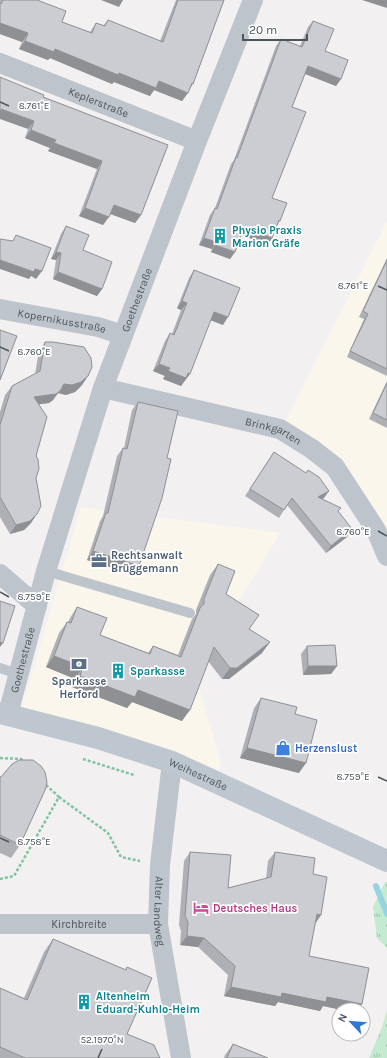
<svg xmlns="http://www.w3.org/2000/svg" width="387" height="1058" viewBox="0 0 387 1058" font-family="Karla,sans-serif">
<style>
.commercial{fill:#faf6ec}
.grass{fill:url(#grass-tufts)}
.lines{fill:none;stroke-linecap:round;stroke-linejoin:round}
.stream{stroke:#97d4e2;stroke-width:6}
.path{stroke:#80c4a1;stroke-width:2.5;stroke-dasharray:3 2;stroke-linecap:butt}
.lane{stroke:#bdc4cb;stroke-width:10}
.street{stroke:#bdc4cb;stroke-width:20}
.secondary{stroke:#bec7cf;stroke-width:22}
.wall{fill:#afb0b5}
.shaded-wall{fill:#8e9093}
.building{fill:#cbcdd2;stroke:#8e9093}
.ticks{fill:none;stroke:#4a545b;stroke-width:1.5}
.labels{text-anchor:middle;dominant-baseline:central;stroke-width:3.5;stroke-linejoin:round;paint-order:stroke}
.street-label{font-size:11px;fill:#4a545b;stroke:#fff}
.culture-label{font-size:11px;font-weight:bold;fill:#0d838f;stroke:#fff;text-anchor:start}
.service-label{font-size:11px;font-weight:bold;fill:#4e5e75;stroke:#fff;text-anchor:start}
.shop-label{font-size:11px;font-weight:bold;fill:#366cbe;stroke:#fff;text-anchor:start}
.hotel-label{font-size:11px;font-weight:bold;fill:#b23c85;stroke:#fff;text-anchor:start}
.ticks-label{font-size:10px;text-anchor:middle;fill:#4a545b;stroke:#fff;stroke-width:3.5;stroke-linejoin:round;paint-order:stroke}
</style>
<defs>
<pattern id="grass-tufts" width="24" height="20" patternUnits="userSpaceOnUse"><rect width="24" height="20" fill="#c4ead2"/><path d="M3 7l-1-3M5 7V3M7 7l1-3M15 17l-1-3M17 17v-4M19 17l1-3" fill="none" stroke="#a1c0ad"/></pattern>
</defs>
<rect width="100%" height="100%" fill="#f2f0f0"/>
<!-- commercial -->
<path class="commercial" d="M387,221V539L284,424Z
M81,507L280,533L195,674L221,763L218,770L148,744L22,707Z"/>
<!-- grass -->
<path class="grass" d="M385,882H387V948L377,938L373,907Z
M387,1010V1058H369L382,1027Z"/>
<g class="lines">
<!-- stream -->
<path class="stream" d="M376,886L387,914"/>
<!-- path -->
<path class="path" d="M0,758L21,759L24,762
M83,759L134,775
M59,797L108,833L121,857L140,861
M0,879L14,876L59,797L44,783"/>
<!-- lane -->
<path class="lane" d="M46,571L190,613
M0,668L18,674"/>
<!-- street -->
<g class="street">
<path id="s1" d="M0,63L197,141"/>
<path id="s2" d="M0,309L98,327L123,335"/>
<path id="s3" d="M103,388L280,429L312,449L335,467L376,530L387,556"/>
<path d="M0,574L37,606"/>
<path id="s4" d="M8,714L46,571L103,388L197,141L253,0"/>
<path id="s5" d="M172,762L160,865L158,924L181,1058"/>
<path id="s6" d="M0,924H158"/>
</g>
<!-- secondary -->
<path class="secondary" id="s7" d="M0,713L98,738L172,762L387,861"/>
</g>
<!-- wall -->
<path class="wall" d="M0,0H37L62,22L90,32L96,23L103,26L108,20L160,41L176,0H224L193,84L182,101L154,90L150,96L114,82L112,84L50,58L48,60L19,49L22,42L0,34Z
M313,21L325,51L341,79L336,86L305,74L292,107L272,198L280,221L277,225L272,238L268,245L241,235L235,252L230,259L211,252L212,249L199,245L210,215L215,208L231,164L234,160L276,46L281,39L300,46L308,27Z
M43,97L168,145L141,215L135,223L110,214L103,225L79,216L97,169L48,151L50,148L25,138L28,129Z
M66,226L83,250L102,289L97,296L53,279L56,260L51,259L61,234Z
M387,258V376L347,357L364,319L359,317Z
M194,270L223,325L210,320L184,381L181,386L163,379L165,376L153,371L165,341L170,333L172,334L181,310L177,308L189,278Z
M45,342L88,376L82,385L75,392L66,395L58,393L53,400L49,403L39,404L36,478L31,523L24,530L10,534L0,517V412L5,395L12,386L35,374L39,351Z
M387,381V428L369,419Z
M138,402L133,574L87,560L100,521L103,516L117,456L123,448H124L132,410Z
M274,452L324,498L322,499L338,512L352,529L347,537L326,553L287,505L279,518L245,496Z
M218,564L226,594L249,629L262,653L229,679H222L208,661L182,721L132,702L127,708L72,687L75,679L46,667L59,633L67,622H68L70,618L77,607L100,635L148,653L153,646L178,655L192,619L196,614V610L210,575Z
M307,646L337,666L331,674L303,675L301,654Z
M261,698L295,714L299,773L240,758L254,708Z
M0,777H1L20,845L11,858L0,853Z
M190,852L228,888L266,879L268,861L275,852L313,874L321,915L315,923L309,956L362,1004L357,1010H342L323,1006L320,1011L278,1002L275,1006L224,996L228,975L198,947L180,945L181,931L179,925L184,861Z
M53,939L125,970L127,967V1034L160,1058H0V988L24,998L44,952Z
M233,1044L268,1058H224L225,1055Z"/>
<!-- shaded-wall -->
<path class="shaded-wall" d="M101,0H123L119,7Z
M362,0H387V8Z
M0,23L28,33L22,42L0,34Z
M25,41L55,49L119,73L159,81L188,93L182,101L154,90L150,96L114,82L112,84L50,58L48,60L19,49Z
M308,66L341,79L336,86L303,73Z
M1,109L34,121L28,129L0,119V110Z
M31,130L56,140L50,148L25,138Z
M54,143L102,161L97,169L48,151Z
M114,205L141,215L135,223L108,213Z
M85,208L109,217L103,225L79,216Z
M244,227L272,238L268,245L239,234Z
M204,238L216,242L212,249L199,245Z
M215,245L235,252L230,259L211,252Z
M56,252L61,253L56,260L51,259Z
M0,260L35,269L42,271L36,279L31,276L29,279L0,269Z
M58,272L102,289L97,296L53,279Z
M182,301L187,303L181,310L177,308Z
M214,312L228,317L223,325L208,319Z
M159,364L170,368L165,376L153,371Z
M168,371L188,373L190,374L181,386L163,379Z
M88,376L82,385L75,392L66,395L58,393L53,400L49,403L27,406L34,397L64,384Z
M329,491L324,498L313,504L318,497Z
M37,514L31,523L24,530L10,534L16,525Z
M352,529L347,537L326,553L331,546Z
M93,551L139,566L133,574L87,560Z
M0,642L3,643L0,647Z
M270,642L262,653L229,679H222L230,668Z
M54,656L83,667L75,679L46,667Z
M308,666H337L331,674L303,675Z
M80,676L138,690L190,710L182,721L132,702L127,708L72,687Z
M247,748L306,763L299,773L240,758Z
M317,914L321,915L315,924Z
M187,936L204,938L198,947L180,945Z
M231,987L282,993L327,997L362,1004L357,1010H342L323,1006L320,1011L278,1002L275,1006L224,996Z"/>
<!-- building -->
<path class="building" d="M3,0H37L66,11L62,22L92,33L96,23L105,26L108,20L163,42L178,0H224L193,84L192,83L188,93L159,81L156,88L119,73L118,75L55,49L54,52L25,41L28,33L0,23V3L1,4Z
M313,21L334,29L325,51L348,60L341,79L308,66L292,107L306,112L272,198L287,203L280,221L279,220L272,238L244,227L235,252L215,245L216,242L204,238L215,208L217,209L236,157L237,158L281,39L302,47Z
M0,77L44,95L43,97L168,145L141,215L114,205L109,217L85,208L102,161L54,143L56,140L31,130L34,121L1,109L0,112Z
M66,226L89,235L83,250L112,262L102,289L58,272L61,253L56,252Z
M16,235L51,248L42,271L35,269L34,272L0,260V239L13,241Z
M387,260V369L350,351L368,314L363,311Z
M194,270L240,288L228,317L214,312L190,374L188,373L186,378L168,371L170,368L159,364L170,333L174,335L187,303L182,301Z
M0,330L17,336L0,380Z
M45,342H53L84,347L91,358L92,367L88,376L81,382L72,385L64,384L60,391L56,394L34,397L47,417L36,456L38,459L39,469L36,478L41,506L37,514L30,521L16,525L0,497V425L12,386L40,371Z
M387,383V420L373,413Z
M138,402L178,411L167,458L171,459L162,498L139,566L93,551L106,513H108L123,448L127,449Z
M274,452L306,473L308,470L319,477L329,491L318,497L341,508L338,511L352,529L331,546L292,498L284,510L250,489Z
M218,564L235,571L226,594L259,615L249,629L270,642L237,668H230L214,647L190,710L138,690L135,697L80,676L83,667L54,656L67,622L71,623L77,607L107,618L100,635L150,654L153,646L181,657L200,608L204,604V599Z
M0,601L15,606L3,643L0,642Z
M335,645L337,666H308L307,646Z
M261,698L297,707L295,714L317,720L306,763L247,748Z
M19,760H33L41,766L45,772L47,782L46,788L20,845L0,835V777H1L12,764Z
M190,852L231,855L228,888L271,877L275,852L315,858L313,874L327,877L321,915L317,914L309,956L369,968L362,1004L327,997L326,1002L282,993L281,997L231,987L235,966L204,938L187,936L188,922L185,916Z
M53,939L126,970L127,967L152,978L127,1034L154,1045L160,1058H25L0,1047V988L27,1000Z
M233,1044L268,1058H227Z"/>
<!-- ticks -->
<path class="ticks" d="M0,102L9,106M378,286L387,290M0,347L9,351M378,531L387,536M0,592L9,597M378,777L387,781M0,838L9,842M98,1058L102,1049"/>
<!-- icons -->
<defs>
<symbol id="building-bare" viewBox="-9 -9 18 18"><path d="M-4-6H4V6H1V3H-1V6H-4ZM-2.5-4.3h1.7v1.8h-1.7ZM.8-4.3h1.7v1.8H.8ZM-2.5-1h1.7V.8h-1.7ZM.8-1h1.7V.8H.8Z" fill="#0f9aa8" stroke="#fff" stroke-width="2.5" paint-order="stroke"/></symbol>
<symbol id="office-bare" viewBox="-9 -9 18 18"><path d="M-6-3h4V-5.5h4V-3h4V5H-6ZM-1-4.5V-3h2v-1.5ZM-6 0V1H6V0Z" fill="#5c6f8a" stroke="#fff" stroke-width="2.5" paint-order="stroke"/></symbol>
<symbol id="bank-bare" viewBox="-9 -9 18 18"><path d="M-6-4H6V4H-6ZM0-2.3a2.3 2.3 0 1 0 0 4.6a2.3 2.3 0 1 0 0-4.6Z" fill="#5c6f8a" stroke="#fff" stroke-width="2.5" paint-order="stroke"/></symbol>
<symbol id="shop-bare" viewBox="-9 -9 18 18"><path d="M-5-2.5h2.3a2.7 3.5 0 0 1 5.4 0H5L5.5 6h-11ZM-1.5-2.5h3a1.5 2.3 0 0 0-3 0Z" fill="#3f7fe0" stroke="#fff" stroke-width="2.5" paint-order="stroke"/></symbol>
<symbol id="hotel-bare" viewBox="-9 -9 18 18"><path d="M-6-4.5h1.5V1H6V5H4.5V3h-9V5H-6ZM-4 0a1.8 1.8 0 1 1 3.6 0ZM.5 0V-2.5h3Q6-2.5 6 0Z" fill="#d1479c" stroke="#fff" stroke-width="2.5" paint-order="stroke"/></symbol>
</defs>
<g fill-rule="evenodd">
<use href="#building-bare" x="209" y="225" width="22" height="22"/>
<use href="#office-bare" x="88" y="550" width="22" height="22"/>
<use href="#bank-bare" x="68" y="653" width="22" height="22"/>
<use href="#building-bare" x="107" y="660" width="22" height="22"/>
<use href="#shop-bare" x="272" y="737" width="22" height="22"/>
<use href="#hotel-bare" x="190" y="897" width="22" height="22"/>
<use href="#building-bare" x="73" y="991" width="22" height="22"/>
</g>
<g class="labels">
<!-- street labels -->
<g class="street-label">
<text stroke="none"><textPath href="#s1" startOffset="106">Keplerstraße</textPath></text>
<text stroke="none"><textPath href="#s4" startOffset="434">Goethestraße</textPath></text>
<text stroke="none"><textPath href="#s2" startOffset="63">Kopernikusstraße</textPath></text>
<text stroke="none"><textPath href="#s3" startOffset="176">Brinkgarten</textPath></text>
<text stroke="none"><textPath href="#s4" startOffset="56">Goethestraße</textPath></text>
<text stroke="none"><textPath href="#s7" startOffset="208">Weihestraße</textPath></text>
<text stroke="none"><textPath href="#s5" startOffset="150">Alter Landweg</textPath></text>
<text stroke="none"><textPath href="#s6" startOffset="79">Kirchbreite</textPath></text>
</g>
<!-- culture labels -->
<g class="culture-label">
<text x="232" y="230">Physio Praxis<tspan x="232" dy="13">Marion Gräfe</tspan></text>
<text x="130" y="671">Sparkasse</text>
<text x="96" y="996">Altenheim<tspan x="96" dy="13">Eduard-Kuhlo-Heim</tspan></text>
</g>
<!-- service labels -->
<g class="service-label">
<text x="111" y="555">Rechtsanwalt<tspan x="111" dy="13">Brüggemann</tspan></text>
<text x="79" y="681" text-anchor="middle">Sparkasse<tspan x="79" dy="13">Herford</tspan></text>
</g>
<!-- shop labels -->
<g class="shop-label">
<text x="295" y="748">Herzenslust</text>
</g>
<!-- hotel labels -->
<g class="hotel-label">
<text x="213" y="908">Deutsches Haus</text>
</g>
</g>
<g class="ticks-label">
<text x="34" y="109">8.761°E</text>
<text x="353" y="289">8.761°E</text>
<text x="34" y="355">8.760°E</text>
<text x="353" y="535">8.760°E</text>
<text x="34" y="600">8.759°E</text>
<text x="353" y="780">8.759°E</text>
<text x="34" y="845">8.758°E</text>
<text x="102" y="1043">52.1970°N</text>
</g>
<!-- north arrow -->
<g transform="translate(351 1022) rotate(296)"><circle r="19" fill="#ffffff" stroke="#b7bbbd"/>
<path d="M0-3L7 15L0 10L-7 15Z" fill="#2f79cd"/>
<text y="-6" font-size="11" font-weight="bold" text-anchor="middle" fill="#4a545b">N</text>
</g>
<!-- scale -->
<path d="M243 34v6h64v-6" fill="none" stroke="#4a545b" stroke-width="2"/>
<text x="249" y="34" font-size="12" fill="#4a545b" stroke="#ffffff" stroke-width="3" paint-order="stroke">20 m</text>
</svg>
